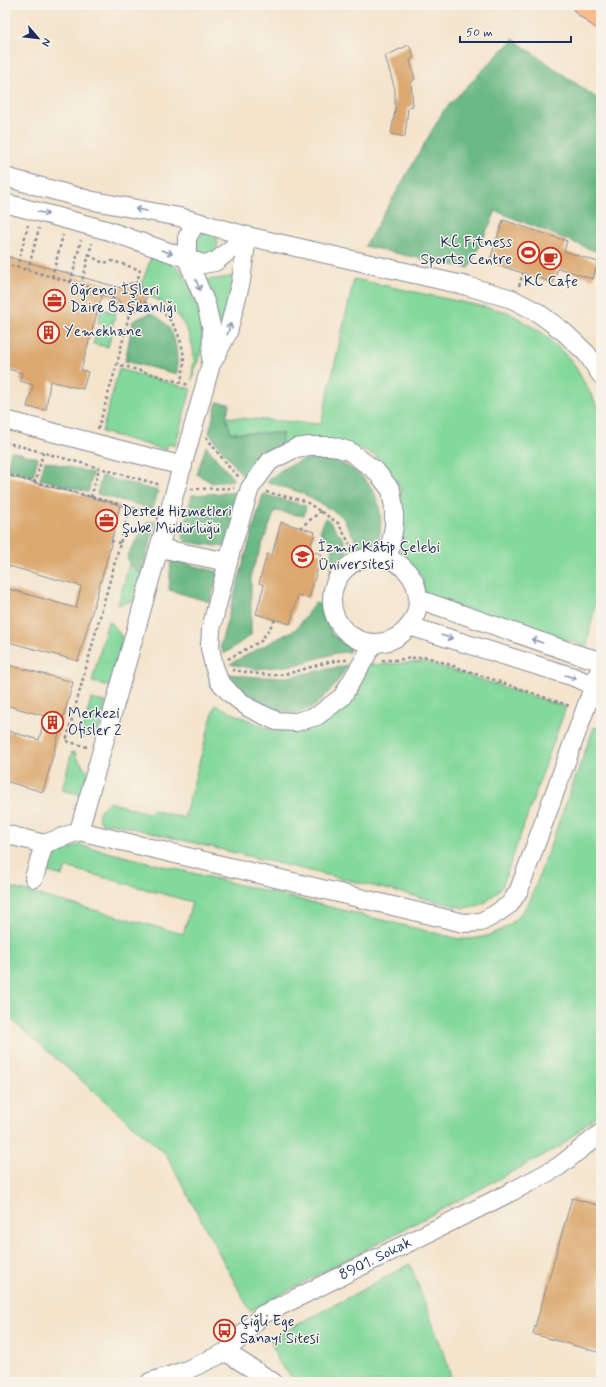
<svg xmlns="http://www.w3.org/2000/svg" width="606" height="1387" viewBox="0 0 606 1387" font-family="Mynerve,sans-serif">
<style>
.green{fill:#83d89b;stroke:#4f847c}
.forest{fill:#6ab883;stroke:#427470}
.building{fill:#dba870}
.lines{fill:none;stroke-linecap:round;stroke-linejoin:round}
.minor-casing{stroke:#888a95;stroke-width:20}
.highway-casing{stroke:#888a95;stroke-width:24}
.path{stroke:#888a95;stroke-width:2.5;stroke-dasharray:3 3;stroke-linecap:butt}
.minor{stroke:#fff;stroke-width:18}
.highway{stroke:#fabc8b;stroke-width:22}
.oneway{stroke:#8d97ae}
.labels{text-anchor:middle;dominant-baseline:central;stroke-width:3;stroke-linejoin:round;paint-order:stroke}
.poi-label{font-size:15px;fill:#1b2f5e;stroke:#f7f3e8;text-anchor:start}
.street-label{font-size:15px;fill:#1b2f5e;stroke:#f7f3e8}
</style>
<rect width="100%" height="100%" fill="#f7f3e8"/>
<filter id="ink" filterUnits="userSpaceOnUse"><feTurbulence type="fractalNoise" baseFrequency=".025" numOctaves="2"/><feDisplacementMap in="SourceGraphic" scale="8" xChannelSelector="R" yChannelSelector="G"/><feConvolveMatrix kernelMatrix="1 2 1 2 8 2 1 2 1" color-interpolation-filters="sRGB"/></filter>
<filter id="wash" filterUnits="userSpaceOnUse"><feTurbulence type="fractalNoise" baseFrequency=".012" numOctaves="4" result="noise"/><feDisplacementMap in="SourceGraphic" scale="16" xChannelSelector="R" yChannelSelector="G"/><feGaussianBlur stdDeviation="0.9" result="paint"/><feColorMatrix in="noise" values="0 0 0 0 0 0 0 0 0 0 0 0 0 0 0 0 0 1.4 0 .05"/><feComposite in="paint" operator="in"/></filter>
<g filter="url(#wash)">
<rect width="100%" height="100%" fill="#f4e4cc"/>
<!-- green -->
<path class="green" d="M196 243a11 11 0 1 1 22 0a11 11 0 1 1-22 0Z
M152,255L180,269L192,289L202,324V347L192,380C192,371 195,358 193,349C188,323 171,303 146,295L141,286Z
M236,276L220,339L201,281Z
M354,279L508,312L544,334L572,361L601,412V570L587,646L426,599L422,577L401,554L400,488L375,455L331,440L281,445L282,433H231L226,417L321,424Z
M101,309L116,312L112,327L98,323Z
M97,329L112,332L108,347L93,344Z
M119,369L191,389L175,446L168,444L166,450L102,432Z
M129,564L141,574L134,600L118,605Z
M108,621L112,623L123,639L110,686L92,682Z
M426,662L566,707L502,887C488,902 483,906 464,908L111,823L103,824L98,818L100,810L109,802L148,813L153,810L184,818L215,705L275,732L309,727L334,716L350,700L368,665Z
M91,699L106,702L99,730L80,739Z
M594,727L601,729V1111L561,1146L250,1311L166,1154L5,1014V886L183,934L192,902L66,867L63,876L44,871L47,859L56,854L79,845L459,939C492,940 515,927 531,898Z
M72,752L76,753V757L88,772L82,795L62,790Z
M410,1264L446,1359L452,1382H296L277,1361L271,1339Z"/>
<!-- forest -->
<path class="forest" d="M513,39L601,101L600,253L496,211L469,268L417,258L365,246L444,110Z
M150,313C154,315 160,318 164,322C178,336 177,355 177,374L125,361L133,321Z
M217,402L230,404L226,417L231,433H282L281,445L246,480L209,433Z
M206,446L234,480L212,483L197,474Z
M11,451L38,458L33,476L7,469Z
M317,458C365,462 391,500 377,546L360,548L342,516L302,493L267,482C282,467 296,460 317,458Z
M45,461L93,473L88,492L40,479Z
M102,476L158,491L153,509L97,494Z
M242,492L225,547L186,542L182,536L192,495Z
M263,494L306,506L304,516L275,511L251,574V635L224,654L220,646Z
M326,517L344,540L347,555L330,575L333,545L320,531Z
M156,521L141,574L129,564L127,556L147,522Z
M171,560L219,572L210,602L169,590Z
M315,603L325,606L332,635L351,645L349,652L336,653L295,665L256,669L230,664L296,629Z
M348,665L333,688L315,706L294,715C266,704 247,700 229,674L257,677H288Z"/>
<g id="blocks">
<!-- building -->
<path class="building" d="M409,45L414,57L410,60L415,79L411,82L413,106L408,107L405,137L391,134L395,111V89L385,56Z
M503,220L567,241L564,251L598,262L593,279L558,268L553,283L489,262Z
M5,256L121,288L125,285L131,283H136L141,286L146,295V300L144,305L140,309L135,311H129L124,309L118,299L102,295L81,370L88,372L83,389L50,381L46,410L27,407L33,385L20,381L22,373L5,368Z
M5,475L120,505L108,556L78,661L5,641V588L76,608L81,586L5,565Z
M281,522L315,532L309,551L322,554L309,598L298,595L290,624L256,614L264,585L259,583L262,572L267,554L272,555Z
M5,664L73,682L43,792L5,781V730L39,740L45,716L5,705Z
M572,1198L601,1206V1353L533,1334Z"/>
</g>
</g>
<g filter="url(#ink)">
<use href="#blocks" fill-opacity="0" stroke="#888a95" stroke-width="1"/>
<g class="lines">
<defs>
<g id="minor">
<path d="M5,177L89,200L179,217L247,236L467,286L512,299L537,312L564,332L587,354L601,375"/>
<path d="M5,203L106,230L203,264L215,262L247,236"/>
<path d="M196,222L187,238V259L206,304L212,330L211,364L79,831L464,923L481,922L494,915L510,904L519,890L601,666"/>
<path d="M213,361L228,332L241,281L247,236"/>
<path d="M5,420L183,466"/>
<path d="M159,548L228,562"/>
<circle cx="375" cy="600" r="43"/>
<path d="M418,599L579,655L601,661"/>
<path d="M409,626L571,676L601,688"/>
<path d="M374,643L342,697L317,716L296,722L276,721L249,708L231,694L219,681L214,666L210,648L211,629L232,546L250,488L270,461L296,448L310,446H332L349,451L376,471L391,490L394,508V526L388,559"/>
<path d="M5,834L44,844L79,831"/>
<path d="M34,878L44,844"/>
<path d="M226,1352L273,1382"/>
<path id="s1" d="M150,1382L187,1370L226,1352L262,1315L513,1191L558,1167L601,1133"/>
</g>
<path id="highway" d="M584,5L601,18"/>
</defs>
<!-- minor casing -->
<use href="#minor" class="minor-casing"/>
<!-- highway casing -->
<use href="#highway" class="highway-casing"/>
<!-- path -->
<path class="path" d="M89,255L103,263L113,261L140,270L117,364
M5,264L111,293L115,304L129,315
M17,268L28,225
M28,270L39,228
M52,277L63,235
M71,282L81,240
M81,285L92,243
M519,286L523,273
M133,298C141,301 149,304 156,308C174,317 183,341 184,361C184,368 182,375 181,382
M98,429L117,364L189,385
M206,437L229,467L239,477
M5,442L161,485
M5,474L152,513
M33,482L36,481L43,453
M191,489L234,488
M266,492L305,501L338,523L359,560
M91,497L99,469
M300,528L321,511
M111,541L120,543
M228,659L261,641L275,620
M382,660C397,661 412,657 427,657L570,706
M232,670C246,672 260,675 275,675C299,674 322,660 347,660
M87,747L66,741L130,507"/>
<!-- minor -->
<use href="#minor" class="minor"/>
<!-- highway -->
<use href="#highway" class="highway"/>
</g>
<!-- one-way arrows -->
<defs><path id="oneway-shaft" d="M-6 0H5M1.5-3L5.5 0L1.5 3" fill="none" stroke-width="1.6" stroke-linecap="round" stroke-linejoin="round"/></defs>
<g class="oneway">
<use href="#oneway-shaft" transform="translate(141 210) rotate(-169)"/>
<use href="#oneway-shaft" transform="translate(43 213) rotate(15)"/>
<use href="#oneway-shaft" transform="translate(167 252) rotate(19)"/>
<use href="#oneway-shaft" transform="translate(198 285) rotate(67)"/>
<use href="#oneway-shaft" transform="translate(229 329) rotate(-73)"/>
<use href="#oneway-shaft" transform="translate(447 637) rotate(17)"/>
<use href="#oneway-shaft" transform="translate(537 641) rotate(-161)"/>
<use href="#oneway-shaft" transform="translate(571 677) rotate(19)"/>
</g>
</g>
<!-- icons -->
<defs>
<symbol id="stadium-ring" viewBox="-11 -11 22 22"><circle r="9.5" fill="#f7f3e8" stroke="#c8321e" stroke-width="1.5"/><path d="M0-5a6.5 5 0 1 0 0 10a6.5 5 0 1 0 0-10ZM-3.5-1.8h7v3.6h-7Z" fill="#c8321e"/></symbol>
<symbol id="cafe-ring" viewBox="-11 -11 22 22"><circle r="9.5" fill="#f7f3e8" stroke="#c8321e" stroke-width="1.5"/><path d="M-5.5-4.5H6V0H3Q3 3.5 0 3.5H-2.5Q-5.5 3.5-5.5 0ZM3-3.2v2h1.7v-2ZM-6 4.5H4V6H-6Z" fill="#c8321e"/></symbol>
<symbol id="office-ring" viewBox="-11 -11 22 22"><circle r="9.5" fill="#f7f3e8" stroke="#c8321e" stroke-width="1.5"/><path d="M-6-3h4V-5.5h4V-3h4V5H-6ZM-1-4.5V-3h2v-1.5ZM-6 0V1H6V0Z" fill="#c8321e"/></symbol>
<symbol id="building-ring" viewBox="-11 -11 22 22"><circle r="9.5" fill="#f7f3e8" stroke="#c8321e" stroke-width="1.5"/><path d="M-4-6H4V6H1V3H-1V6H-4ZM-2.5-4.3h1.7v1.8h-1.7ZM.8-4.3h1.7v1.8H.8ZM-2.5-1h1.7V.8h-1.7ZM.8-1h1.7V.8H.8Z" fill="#c8321e"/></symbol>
<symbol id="university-ring" viewBox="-11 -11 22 22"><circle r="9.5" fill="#f7f3e8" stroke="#c8321e" stroke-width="1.5"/><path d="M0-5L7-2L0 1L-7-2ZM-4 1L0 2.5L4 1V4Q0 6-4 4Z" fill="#c8321e"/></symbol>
<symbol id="bus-ring" viewBox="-11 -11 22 22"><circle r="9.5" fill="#f7f3e8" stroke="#c8321e" stroke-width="1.5"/><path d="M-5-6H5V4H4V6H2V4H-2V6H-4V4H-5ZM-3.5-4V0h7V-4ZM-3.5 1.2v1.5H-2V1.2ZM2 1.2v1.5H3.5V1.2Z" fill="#c8321e"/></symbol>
</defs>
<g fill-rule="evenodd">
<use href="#stadium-ring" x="516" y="240" width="25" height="25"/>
<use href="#cafe-ring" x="538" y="246" width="25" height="25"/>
<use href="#office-ring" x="42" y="288" width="25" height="25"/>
<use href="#building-ring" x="36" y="320" width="25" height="25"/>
<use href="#office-ring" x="94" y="508" width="25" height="25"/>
<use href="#university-ring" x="290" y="544" width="25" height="25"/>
<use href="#building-ring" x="40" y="710" width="25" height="25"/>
<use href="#bus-ring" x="212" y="1318" width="25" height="25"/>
</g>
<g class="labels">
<!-- poi labels -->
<g class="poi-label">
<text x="512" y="243" text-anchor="end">KC Fitness<tspan x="512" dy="17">Sports Centre</tspan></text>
<text x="551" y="282" text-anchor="middle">KC Cafe</text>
<text x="70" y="291">Öğrenci İşleri<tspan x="70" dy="17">Daire Başkanlığı</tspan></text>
<text x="64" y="332">Yemekhane</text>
<text x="122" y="512">Destek Hizmetleri<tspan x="122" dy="17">Şube Müdürlüğü</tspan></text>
<text x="318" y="548">İzmir Kâtip Çelebi<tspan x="318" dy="17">Üniversitesi</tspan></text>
<text x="68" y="714">Merkezi<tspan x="68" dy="17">Ofisler 2</tspan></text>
<text x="240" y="1322">Çiğli Ege<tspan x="240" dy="17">Sanayi Sitesi</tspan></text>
</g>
<!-- street labels -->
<g class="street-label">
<text stroke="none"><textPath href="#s1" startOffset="260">8901. Sokak</textPath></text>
</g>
</g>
<!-- margin -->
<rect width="606" height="1387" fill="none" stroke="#f7f3e8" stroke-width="20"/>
<!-- north arrow -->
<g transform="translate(38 38) rotate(118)" stroke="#f7f3e8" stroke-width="3" paint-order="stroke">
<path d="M0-3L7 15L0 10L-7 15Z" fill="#1b2f5e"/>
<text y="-6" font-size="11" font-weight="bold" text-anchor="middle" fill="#1b2f5e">N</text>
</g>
<!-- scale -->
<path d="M460 36v6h111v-6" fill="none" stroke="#1b2f5e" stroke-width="2"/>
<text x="466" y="36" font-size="12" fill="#1b2f5e" stroke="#f7f3e8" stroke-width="3" paint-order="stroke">50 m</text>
</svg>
